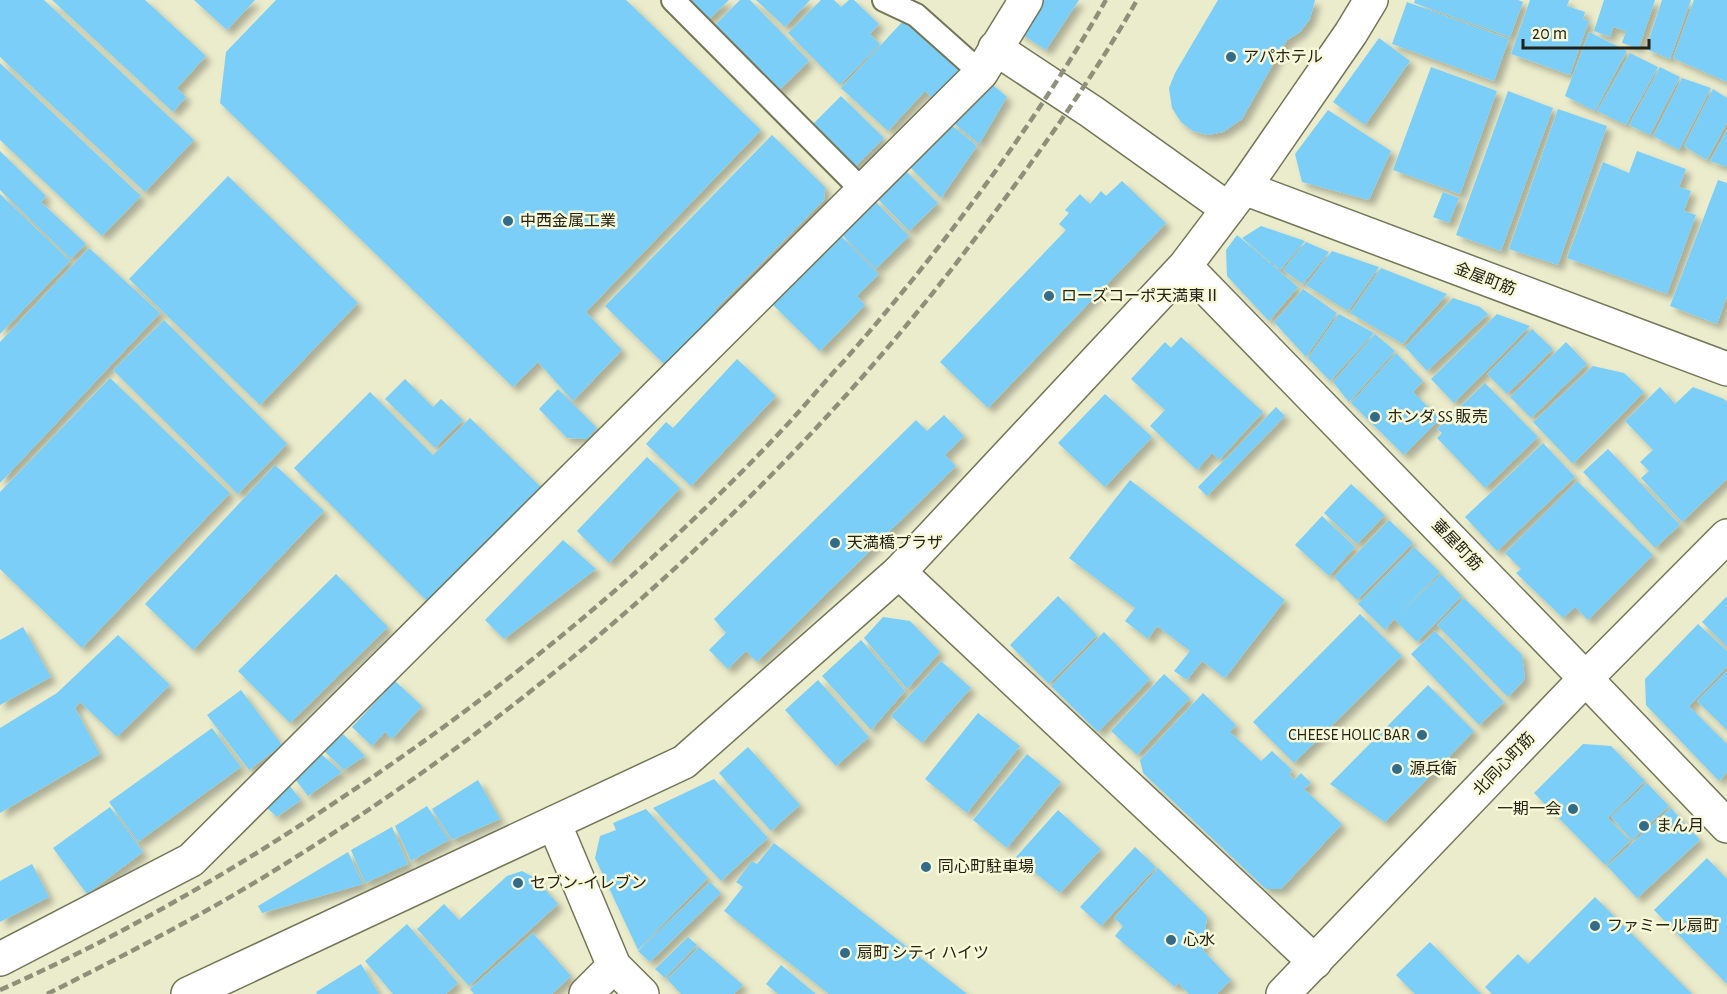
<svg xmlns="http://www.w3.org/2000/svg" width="1727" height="994" viewBox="0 0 1727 994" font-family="'Alegreya Sans','Noto Sans JP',sans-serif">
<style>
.building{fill:#7acef8;filter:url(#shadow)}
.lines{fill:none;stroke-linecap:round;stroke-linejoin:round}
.service-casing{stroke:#737558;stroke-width:26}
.minor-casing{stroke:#737558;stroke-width:36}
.tertiary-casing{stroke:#737558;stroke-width:36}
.service{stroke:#fff;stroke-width:22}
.minor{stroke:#fff;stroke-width:33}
.tertiary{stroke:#fff;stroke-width:33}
.rail{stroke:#8f9079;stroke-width:4.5;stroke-dasharray:9 4.5;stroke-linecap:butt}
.poi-dot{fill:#346b86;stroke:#f7f9d9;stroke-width:2}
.labels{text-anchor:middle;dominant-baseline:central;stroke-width:5;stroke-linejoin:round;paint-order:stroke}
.poi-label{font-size:16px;fill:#222216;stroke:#f7f9d9;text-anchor:start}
.street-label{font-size:16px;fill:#222216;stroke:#f7f9d9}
</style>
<defs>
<filter id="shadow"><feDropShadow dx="5.5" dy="5.5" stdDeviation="3" flood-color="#0004"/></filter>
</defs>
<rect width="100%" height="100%" fill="#eaeccc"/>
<!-- building -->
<path class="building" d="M0,0H44L194,140L145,192L0,57Z
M52,0H145L206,56L177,88L186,97L173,112Z
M194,0H255L227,30Z
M276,0H626L761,130L586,312L622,350L573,401L538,362L513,387L220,103L226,52Z
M680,0H729L704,24Z
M740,0H750L809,61L776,93L712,28Z
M756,0H810L785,27Z
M821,0H834L841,7L849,0H854L879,24L870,34L880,44L840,85L788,33Z
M1038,0H1079L1046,50L1017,31Z
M1218,0H1315L1310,19L1300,32L1287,40L1242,119L1223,132L1208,135L1193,131L1181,122L1172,108L1169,88L1175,73Z
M1415,0H1518L1523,2L1510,37L1414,3Z
M1530,0H1569L1567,6L1585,12L1583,19L1589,21L1570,75L1511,54Z
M1604,0H1655L1639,48L1622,43L1626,31L1613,27L1610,37L1594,31Z
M1662,0H1691L1670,59L1646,49Z
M1694,0H1727V82L1673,58Z
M1407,2L1509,39L1494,81L1392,44Z
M904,20L959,70L933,99L925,91L888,131L841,88Z
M1589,32L1627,51L1595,111L1565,96Z
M1379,38L1410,61L1365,125L1333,102Z
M1630,53L1658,67L1626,125L1597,111Z
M0,63L141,196L102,236L0,140Z
M1431,67L1497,91L1460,194L1393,170Z
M1660,67L1680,77L1650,135L1629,125Z
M1682,78L1711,88L1679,150L1653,136Z
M988,81L1007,97L979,144L950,120Z
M1713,89L1727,98V123L1707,160L1684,146Z
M1508,91L1553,108L1501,251L1456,235Z
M841,96L884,138L853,169L810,127Z
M1558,109L1607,126L1558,265L1509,249Z
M1328,110L1391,151L1369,200L1302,182L1295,154Z
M949,123L977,146L941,198L908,165Z
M1727,130V167L1710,161Z
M772,135L825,187L824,200L715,310L721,316L669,369L605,306Z
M0,151L46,196L41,202L86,244L71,259L0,190Z
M1637,151L1686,169L1679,187L1691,191L1684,211L1696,215L1667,294L1567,258L1603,162L1629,173Z
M904,169L938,203L909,231L876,197Z
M228,176L358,303L260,405L129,279Z
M1718,180L1727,183V296L1717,324L1670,306Z
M1122,181L1166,223L988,408L940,362L1066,230L1059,224L1069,213L1065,210L1080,194L1090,204L1101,191L1106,196Z
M1443,192L1459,198L1449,223L1433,217Z
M0,194L70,261L0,334Z
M873,199L909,236L876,269L840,233Z
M1261,226L1305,241L1280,270L1242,238Z
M1237,235L1298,287L1269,321L1227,276L1226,250Z
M841,236L879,274L857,296L865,305L820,351L773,305Z
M1306,242L1329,252L1303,284L1283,270Z
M89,248L160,313L0,483V342Z
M1332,251L1379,267L1348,311L1306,285Z
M1381,268L1447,294L1403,344L1350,313Z
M1303,289L1337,313L1306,357L1274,322Z
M1453,298L1480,307L1488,314L1427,371L1405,347Z
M1339,314L1374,333L1330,381L1308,358Z
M1497,314L1530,326L1454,403L1431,379Z
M164,320L287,444L238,494L113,370Z
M1532,329L1553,349L1507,394L1487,374Z
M1375,334L1395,351L1349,402L1333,382Z
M1181,337L1263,412L1219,460L1212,453L1197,470L1150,426L1165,410L1131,379L1165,342L1171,348Z
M1566,342L1587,364L1531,418L1510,397Z
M1396,353L1423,381L1413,392L1440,419L1404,455L1351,403Z
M737,359L776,396L691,486L646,444L666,422L673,428Z
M1593,366L1624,373L1644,392L1573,464L1533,422Z
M110,378L230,493L82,648L0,569V492Z
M405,379L433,407L441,399L463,420L435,448L385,399Z
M1485,383L1538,437L1485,488L1437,438L1442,433L1437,429Z
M1660,387L1675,404L1693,387L1724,399L1727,402V479L1682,522L1641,478L1649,471L1640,462L1653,450L1625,421Z
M558,389L597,428L587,439L567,438L539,409Z
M370,392L433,455L470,418L544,490L431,605L294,468Z
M1105,394L1152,437L1105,487L1058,443Z
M1276,407L1285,416L1207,496L1198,487Z
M944,415L964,436L945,455L956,466L757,662L746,651L728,669L709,650L726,633L714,619L916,420L927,431Z
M1543,443L1575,477L1497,551L1465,517Z
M1608,449L1680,525L1655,548L1583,472Z
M647,457L680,488L609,563L577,531Z
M275,465L324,511L193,650L145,604Z
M1130,480L1285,600L1225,678L1202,661L1187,680L1174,671L1190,651L1157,626L1148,639L1125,621L1135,608L1069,558Z
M1577,481L1653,555L1588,620L1575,607L1563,618L1516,573L1521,569L1505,553Z
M1351,484L1385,515L1357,544L1324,513Z
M1322,516L1355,547L1329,576L1295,545Z
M1389,520L1413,543L1357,600L1334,577Z
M563,540L596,569L504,639L485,620Z
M1414,547L1440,572L1397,617L1441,574L1462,596L1417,642L1394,619L1385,630L1358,604Z
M336,574L388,627L290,723L238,671Z
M1058,596L1097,635L1049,684L1010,645Z
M1727,596V647L1702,622Z
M1464,598L1522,655L1525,679L1508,697L1437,625Z
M1360,614L1402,656L1294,763L1253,722Z
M883,617L910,621L940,652L907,689L864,638Z
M1698,624L1727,651V667L1689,706L1727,744V772L1719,781L1646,705L1645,679Z
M23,627L51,677L0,705V640Z
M1435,631L1504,702L1479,725L1411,654Z
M1104,632L1150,679L1098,732L1051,686Z
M118,635L170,685L117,737L80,702L75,708L100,754L0,813V728L57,693Z
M861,640L905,691L871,730L822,676Z
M941,661L971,688L922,743L891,716Z
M1727,671V730L1697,701Z
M1164,674L1190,698L1137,755L1111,731Z
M818,680L869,737L836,766L785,710Z
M395,681L422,706L392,739L385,732L372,746L352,727Z
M1428,685L1474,731L1385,822L1330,784Z
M241,690L282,745L249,770L207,715Z
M1203,693L1236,725L1230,732L1261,761L1272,751L1292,770L1289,774L1294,780L1301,773L1311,783L1304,789L1342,824L1281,889H1266L1143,773L1140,760Z
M978,713L1020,746L967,813L925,779Z
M212,728L241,767L138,842L109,802Z
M343,734L365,756L344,770L324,751Z
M1583,744L1611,746L1645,781L1608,818L1630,841L1605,865L1534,793Z
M748,747L800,805L771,831L719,773Z
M321,754L342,772L308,796L295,779Z
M1027,754L1061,782L1007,848L973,820Z
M714,779L768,838L721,881L653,808Z
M478,780L500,819L452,840L432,809Z
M1647,783L1669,806L1632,840L1611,817Z
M289,785L301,800L277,817L267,808Z
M427,806L449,840L411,861L395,826Z
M110,807L143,852L87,894L53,848Z
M1671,808L1700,840L1637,898L1607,866Z
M646,809L708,878L638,950L595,858L600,836L616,830L613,823Z
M1058,810L1101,849L1060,893L1016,857Z
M392,827L408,864L365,883L351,850Z
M774,843L967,994H829L724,911L743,887L736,882L752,861L757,864Z
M1135,847L1156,867L1101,926L1080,907Z
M348,852L363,884L262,913L258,906Z
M1707,858L1727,879V984L1654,910Z
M32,864L49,897L0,922V881Z
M1158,868L1207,916L1203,950L1231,980L1217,994H1189L1178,983L1175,987L1115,936L1123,926L1114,918Z
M522,871L535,878L558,904L469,986L417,929L444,904L459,920L507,876Z
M710,882L721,893L650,962L638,951Z
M1595,897L1692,994H1492L1485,987L1518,954L1528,964Z
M407,924L458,983L446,994H393L365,961Z
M533,933L571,976L552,994H474L470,989Z
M688,937L697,945L665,978L655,969Z
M1430,942L1481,994H1415L1396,975Z
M699,947L743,985L734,994H681L667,979Z
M361,964L379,994H317L316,992Z
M781,965L816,994H778L766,984Z"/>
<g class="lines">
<defs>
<path id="service" d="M673,0L862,190
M884,0L916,15L981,73"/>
<path id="minor" d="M995,48L1092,112L1228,209
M1244,188L1727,369
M899,572L1315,962
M554,823L614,966L642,994
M0,959L191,860L981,73L1026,0
M586,994L614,966"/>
<path id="tertiary" d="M1185,266L1561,653L1727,826
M188,994L684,762L899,572L1185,266L1244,188L1351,33L1371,0
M1283,994L1585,679L1727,536"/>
</defs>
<!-- service casing -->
<use href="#service" class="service-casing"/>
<!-- minor casing -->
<use href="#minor" class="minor-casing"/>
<!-- tertiary casing -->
<use href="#tertiary" class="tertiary-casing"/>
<!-- service -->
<use href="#service" class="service"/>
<!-- minor -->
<use href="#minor" class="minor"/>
<!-- tertiary -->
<use href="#tertiary" class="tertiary"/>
<!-- rail -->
<path class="rail" d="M0,990C122,936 238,868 349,793C506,688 654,567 783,429C804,407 823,383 844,361C942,249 1032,129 1106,0
M47,994C123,956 199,917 272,872C548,702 792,485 986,224C1040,152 1093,78 1137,0"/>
</g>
<!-- markers -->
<g class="poi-dot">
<circle cx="1231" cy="57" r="6"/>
<circle cx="508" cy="221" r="6"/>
<circle cx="1049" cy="296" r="6"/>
<circle cx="1375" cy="417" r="6"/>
<circle cx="835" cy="543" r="6"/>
<circle cx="1422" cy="735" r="6"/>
<circle cx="1397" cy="769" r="6"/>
<circle cx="1573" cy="809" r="6"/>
<circle cx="1644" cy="826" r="6"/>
<circle cx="926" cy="867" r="6"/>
<circle cx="518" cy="883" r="6"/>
<circle cx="1595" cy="926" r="6"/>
<circle cx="1171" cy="940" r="6"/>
<circle cx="845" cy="953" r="6"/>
</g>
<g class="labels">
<!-- poi labels -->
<g class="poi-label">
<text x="1243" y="57">アパホテル</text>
<text x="520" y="221">中西金属工業</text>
<text x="1061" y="296">ローズコーポ天満東Ⅱ</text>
<text x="1387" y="417">ホンダ SS 販売</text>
<text x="847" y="543">天満橋プラザ</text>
<text x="1410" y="735" text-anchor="end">CHEESE HOLIC BAR</text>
<text x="1409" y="769">源兵衛</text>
<text x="1561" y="809" text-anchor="end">一期一会</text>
<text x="1656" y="826">まん月</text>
<text x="938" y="867">同心町駐車場</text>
<text x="530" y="883">セブン-イレブン</text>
<text x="1607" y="926">ファミール扇町</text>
<text x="1183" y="940">心水</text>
<text x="857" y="953">扇町 シティ ハイツ</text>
</g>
<!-- street labels -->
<g class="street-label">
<text transform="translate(1485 279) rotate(21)">金屋町筋</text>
<text transform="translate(1457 545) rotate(46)">壷屋町筋</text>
<text transform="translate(1504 764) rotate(-46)">北同心町筋</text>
</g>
</g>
<!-- scale -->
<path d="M1523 39v9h126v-9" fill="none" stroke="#222216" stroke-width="3"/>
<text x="1532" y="39" font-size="18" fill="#222216" stroke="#f7f9d9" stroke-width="4.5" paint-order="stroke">20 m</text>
</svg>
